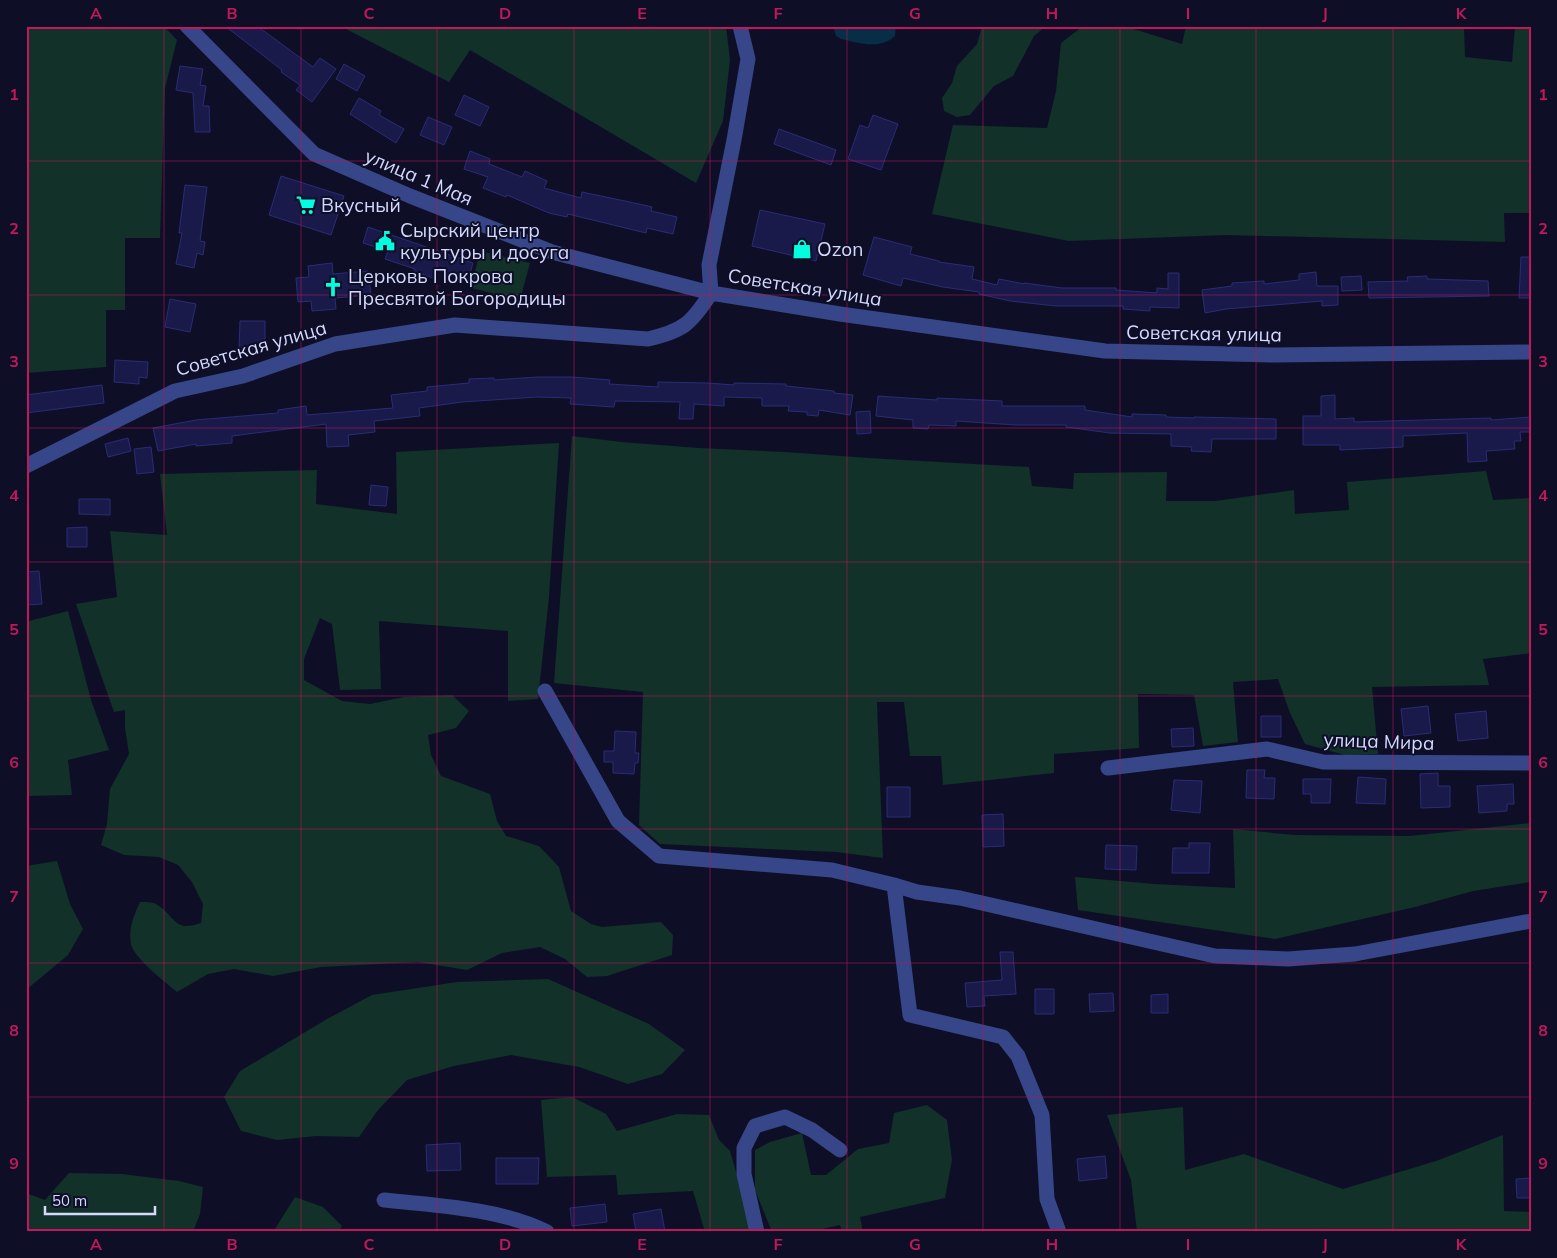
<svg xmlns="http://www.w3.org/2000/svg" width="1557" height="1258" viewBox="0 0 1557 1258" font-family="Mulish,sans-serif">
<style>
.green{fill:#113129}
.water{fill:#082d46}
.building{fill:#191a49;stroke:#2a2c76}
.lines{fill:none;stroke-linecap:round;stroke-linejoin:round}
.minor{stroke:#374688;stroke-width:15}
.grid{fill:none;stroke:#c2185b;stroke-width:1;stroke-opacity:0.55}
.labels{text-anchor:middle;dominant-baseline:central;stroke-width:4;stroke-linejoin:round;paint-order:stroke}
.street-label{font-size:19px;fill:#d4d9ff;stroke:#0e0f27}
.poi-label{font-size:19px;fill:#d4d9ff;stroke:#0e0f27;text-anchor:start}
.neatline{fill:none;stroke:#c2185b;stroke-width:2}
.grid-label{font-size:16px;text-anchor:middle;font-weight:bold;fill:#c2185b}
</style>
<rect width="100%" height="100%" fill="#0e0f27"/>
<!-- green -->
<path class="green" d="M26,26H164L177,40L165,88L160,238H125V310H106V367L26,373Z
M340,26H726L730,60L723,121L696,183L470,50L449,82Z
M982,26H1046L1034,36L1013,76L994,86L970,115L957,117L944,111L942,98L952,83L957,66L977,44Z
M1093,26H1124L1182,44L1186,26H1464L1465,57L1512,62L1515,26H1531V213H1504L1505,242L1226,235L1069,241L932,214L953,125L1047,128L1056,91L1061,43L1079,29Z
M480,251L530,263L520,300L471,288Z
M572,436L621,442L699,448L785,452L869,458L1029,467L1032,486L1073,489L1074,473L1167,472L1166,501H1216L1294,490L1295,514L1349,510L1347,482L1486,471L1493,500L1531,498V653L1483,659L1489,685L1372,687L1378,754L1345,755L1305,744L1290,713L1278,679L1233,682L1238,742L1203,746L1194,695L1138,694L1139,748L1054,754V773L943,785L941,756H910L904,702H877L883,858L836,852L660,844L639,825L643,692L554,683Z
M559,443L549,597L538,699L508,701V631L379,621L381,689L340,690L332,624L320,618L304,659V680L342,701L370,704L404,697L452,695L469,711L456,728L428,735L431,755L441,776L490,794L497,821L506,836L539,846L559,867L571,911L591,924L602,927L661,922L673,935L672,955L607,976L587,977L565,959L540,947L502,953L467,970L418,962L321,967L273,976L234,969L208,974L177,992C166,983 133,957 131,944C128,929 134,915 140,902C145,902 152,902 156,904C176,916 173,933 201,923L203,904L192,882L178,865L159,857L124,855L101,845L107,824L110,789L129,754L125,728V710L114,712L76,604L117,597L110,531L167,535L160,474L317,470L316,504L397,514L396,452Z
M68,611L91,700L109,750L68,760L72,795L26,796V649L29,621Z
M1531,823V882L1473,891L1415,907L1275,939L1078,910L1075,877L1154,884L1235,888L1233,829L1294,835L1410,836Z
M57,861L70,904L83,929L68,955L26,990V866Z
M548,979L649,1024L685,1050L662,1074L628,1084L579,1067L511,1055L454,1066L407,1080L378,1110L359,1137L316,1136L277,1140L241,1131L224,1097L240,1071L327,1019L372,995L457,982Z
M572,1097L606,1114L617,1131L677,1114L709,1115L719,1140L730,1151L753,1232H705L693,1191L618,1195L616,1175L547,1177L541,1100Z
M927,1105L947,1120L952,1160L945,1198L860,1217L863,1232H842L840,1225L810,1232H772L755,1190V1150L770,1142L802,1133L811,1175H826L858,1149L889,1143L894,1113Z
M1183,1107L1185,1170L1244,1154L1343,1189L1436,1161L1503,1135L1504,1211L1531,1212V1232H1137L1131,1180L1107,1115Z
M69,1173L122,1174L179,1181L203,1187L200,1214L193,1232H26V1193L45,1200Z
M295,1197L323,1207L342,1226L339,1232H273Z"/>
<!-- water -->
<path class="water" d="M833,26H896L895,36C880,50 859,43 841,39L836,36Z"/>
<!-- building -->
<path class="building" d="M225,26H257L313,67L320,58L336,69L312,102L296,90L300,85L281,72L282,70Z
M344,64L365,76L357,91L336,79Z
M180,66L203,69L200,85L206,86L203,106H209L210,132H195L193,93L176,90Z
M464,95L489,107L480,126L455,115Z
M359,98L381,111L379,115L404,129L396,143L350,114Z
M873,115L898,124L881,170L848,159L860,125L868,128Z
M428,117L452,127L444,145L420,135Z
M779,129L836,150L831,165L774,144Z
M470,151L490,159L489,164L522,177L525,171L547,181L544,188L581,198L582,192L639,204L652,207L651,211L677,217L673,234L647,228L646,233L568,214L567,217L549,213L507,195L506,197L483,188L488,177L464,169Z
M281,176L344,196L331,235L269,215Z
M185,185L207,187L200,241L205,242L203,255L197,253L194,268L176,264L182,233H179Z
M760,210L825,224L816,261L752,246Z
M368,227L473,263L468,280L436,269L433,278L414,271L415,269L385,259L388,251L363,243Z
M874,237L912,247L910,254L939,261V262L974,267L972,279L997,285L999,279L1024,284V283L1062,288H1116V290L1157,293V288L1168,289V273H1179V308L1150,307V311L1123,309V306H1056L1010,301L979,294V292L943,287L903,278L901,286L863,275Z
M1521,257H1531V298H1519Z
M332,263L333,274L368,271L371,295L335,298L336,309L312,311L311,301L298,302L296,278L309,277L308,266Z
M1316,272L1317,286H1338V305L1322,306V301L1226,309L1205,313L1202,290L1232,286V283L1264,281V284L1299,280V274Z
M1361,276L1362,290L1342,291L1341,277Z
M1427,276V279L1488,281L1489,296L1369,298L1368,282L1408,281L1407,277Z
M170,299L196,304L190,332L165,327Z
M240,321H265V349H239Z
M115,360L148,362L147,378L139,377V384L114,382Z
M537,377H572L610,380L609,384L658,387V382L708,383L734,385V383L786,384V386L834,391V393L853,395L850,415L819,410L818,416L807,415V412L788,411L789,406H762V398L724,397V406L694,404L693,419H679L680,402L615,401L614,407L570,404L571,398L537,397L462,402L419,408L420,416L374,421L375,432L348,435L349,446L327,447L326,424L232,436V443L196,446V444L158,451L153,428L196,420L278,413V410L306,406L307,415L393,408L391,395L427,391V387L469,383V379L494,378V380Z
M102,385L104,403L26,413V395Z
M1335,395V419L1354,418V422L1491,418V420L1531,417V432H1520L1521,441H1514L1515,449L1486,451L1487,461L1468,462L1467,433L1403,436V447L1340,450V445H1303V416H1321V396Z
M878,396L937,400V398L1002,401V406H1085V410L1132,417V414L1166,415V417L1194,418V417L1276,419V439H1212L1211,452L1191,451L1192,447L1171,446V434L1110,433L1066,427V425H1016L956,421V426L929,425L928,429L913,428V420L876,416Z
M870,411L871,433L857,434L856,412Z
M128,438L131,451L108,457L105,444Z
M151,447L154,472L137,474L134,449Z
M371,485L388,487L386,506L369,505Z
M79,499H110V515L79,514Z
M87,527V547H67V528Z
M39,571L42,604L26,605V572Z
M1428,706L1431,733L1404,736L1401,709Z
M1486,711L1488,738L1458,741L1455,714Z
M1261,716H1281V737H1261Z
M1193,728L1194,746L1172,747L1171,729Z
M615,731L636,732L635,753H639L638,763H635L634,774L613,773V762H604V751H614Z
M1247,770H1265L1264,778H1275L1274,799L1246,798Z
M1438,773V786H1450V807L1421,808L1420,774Z
M1358,777L1386,779L1385,804L1356,803Z
M1303,779H1331L1330,803H1311V794H1303Z
M1174,780L1202,781L1200,813L1171,810Z
M1513,784L1514,804H1507V811L1479,813L1477,786Z
M887,787H910V817H887Z
M1003,814L1004,846L983,847L982,815Z
M1189,843H1210L1209,873H1172L1173,848H1189Z
M1106,845L1137,846L1136,870L1105,869Z
M1000,952H1013L1016,994L984,996L985,1006L967,1007L965,983L1002,980Z
M1035,989H1054V1014H1035Z
M1113,993L1114,1011L1090,1012L1089,994Z
M1168,994V1013H1151V995Z
M460,1143L461,1170L427,1171L426,1145Z
M1105,1156L1107,1178L1079,1181L1077,1159Z
M496,1158H539L538,1184H496Z
M1531,1178V1198H1517L1516,1179Z
M605,1204L607,1222L572,1226L570,1208Z
M661,1209L665,1232H636L633,1214Z"/>
<g class="lines">
<!-- minor -->
<path class="minor" d="M187,26L314,154L410,196L552,252L711,293L840,314L1105,351L1274,355L1531,352
M711,293L709,265L734,140L748,59L740,26
M26,466L175,391L243,376L335,344L455,325L648,339C683,331 691,324 711,293
M545,691L618,821L659,856L832,870L894,885L910,1015L1003,1037L1018,1056L1042,1115L1047,1199L1059,1232
M1108,768L1267,749L1323,762L1531,763
M894,885L917,892L960,898L1215,956L1288,959L1355,954L1531,921
M384,1200C434,1205 503,1209 547,1232
M757,1232L744,1174V1148L755,1126L785,1117L812,1130L840,1150"/>
</g>
<!-- grid -->
<path class="grid" d="M164,26V1232M301,26V1232M437,26V1232M574,26V1232M710,26V1232M847,26V1232M983,26V1232M1120,26V1232M1256,26V1232M1393,26V1232M26,161H1531M26,295H1531M26,428H1531M26,562H1531M26,696H1531M26,829H1531M26,963H1531M26,1097H1531"/>
<!-- icons -->
<defs>
<symbol id="supermarket-bare" viewBox="-9 -9 18 18"><path d="M-6-5.5h2.5l.6 2H6L4.5 2H-2.5L-4.4-4H-6ZM-1.5 3.2a1.3 1.3 0 1 0 .1 0ZM3 3.2a1.3 1.3 0 1 0 .1 0Z" fill="#00ffdf" stroke="#0e0f27" stroke-width="2.5" paint-order="stroke"/></symbol>
<symbol id="civic-bare" viewBox="-9 -9 18 18"><path d="M-.6-6.5H3V-4.5H.6V-3L4-1V1h2V6H-6V1h2V-1L-.6-3ZM-1.2 2.5V6h2.4V2.5Z" fill="#00ffdf" stroke="#0e0f27" stroke-width="2.5" paint-order="stroke"/></symbol>
<symbol id="shop-bare" viewBox="-9 -9 18 18"><path d="M-5-2.5h2.3a2.7 3.5 0 0 1 5.4 0H5L5.5 6h-11ZM-1.5-2.5h3a1.5 2.3 0 0 0-3 0Z" fill="#00ffdf" stroke="#0e0f27" stroke-width="2.5" paint-order="stroke"/></symbol>
<symbol id="church-bare" viewBox="-9 -9 18 18"><path d="M-1.2-6h2.4v3.5h3.3v2.4h-3.3V6h-2.4V-.1h-3.3v-2.4h3.3Z" fill="#00ffdf" stroke="#0e0f27" stroke-width="2.5" paint-order="stroke"/></symbol>
</defs>
<g fill-rule="evenodd">
<use href="#supermarket-bare" x="292" y="191" width="28" height="28"/>
<use href="#civic-bare" x="371" y="227" width="28" height="28"/>
<use href="#shop-bare" x="788" y="235" width="28" height="28"/>
<use href="#church-bare" x="319" y="273" width="28" height="28"/>
</g>
<g class="labels">
<!-- street labels -->
<g class="street-label">
<text transform="translate(419 177) rotate(23)">улица 1 Мая</text>
<text transform="translate(805 287) rotate(9)">Советская улица</text>
<text transform="translate(1204 333) rotate(1)">Советская улица</text>
<text transform="translate(251 348) rotate(-16)">Советская улица</text>
<text transform="translate(1379 741) rotate(2)">улица Мира</text>
</g>
<!-- poi labels -->
<g class="poi-label">
<text x="321" y="205">Вкусный</text>
<text x="400" y="230">Сырский центр<tspan x="400" dy="22">культуры и досуга</tspan></text>
<text x="817" y="249">Ozon</text>
<text x="348" y="276">Церковь Покрова<tspan x="348" dy="22">Пресвятой Богородицы</tspan></text>
</g>
</g>
<!-- border -->
<rect width="1557" height="1258" fill="none" stroke="#0e0f27" stroke-width="55"/>
<!-- scale -->
<path d="M45 1206v8h110v-8" fill="none" stroke="#d4d9ff" stroke-width="2.5"/>
<text x="52" y="1206" font-size="15" fill="#d4d9ff" stroke="#0e0f27" stroke-width="4" paint-order="stroke">50 m</text>
<rect x="28" y="28" width="1502" height="1202" class="neatline"/>
<g class="grid-label">
<text x="96" y="19">A</text>
<text x="232" y="19">B</text>
<text x="369" y="19">C</text>
<text x="505" y="19">D</text>
<text x="642" y="19">E</text>
<text x="778" y="19">F</text>
<text x="915" y="19">G</text>
<text x="1052" y="19">H</text>
<text x="1188" y="19">I</text>
<text x="1325" y="19">J</text>
<text x="1461" y="19">K</text>
<text x="14" y="100">1</text>
<text x="1543" y="100">1</text>
<text x="14" y="234">2</text>
<text x="1543" y="234">2</text>
<text x="14" y="367">3</text>
<text x="1543" y="367">3</text>
<text x="14" y="501">4</text>
<text x="1543" y="501">4</text>
<text x="14" y="635">5</text>
<text x="1543" y="635">5</text>
<text x="14" y="768">6</text>
<text x="1543" y="768">6</text>
<text x="14" y="902">7</text>
<text x="1543" y="902">7</text>
<text x="14" y="1036">8</text>
<text x="1543" y="1036">8</text>
<text x="14" y="1169">9</text>
<text x="1543" y="1169">9</text>
<text x="96" y="1250">A</text>
<text x="232" y="1250">B</text>
<text x="369" y="1250">C</text>
<text x="505" y="1250">D</text>
<text x="642" y="1250">E</text>
<text x="778" y="1250">F</text>
<text x="915" y="1250">G</text>
<text x="1052" y="1250">H</text>
<text x="1188" y="1250">I</text>
<text x="1325" y="1250">J</text>
<text x="1461" y="1250">K</text>
</g>
</svg>
